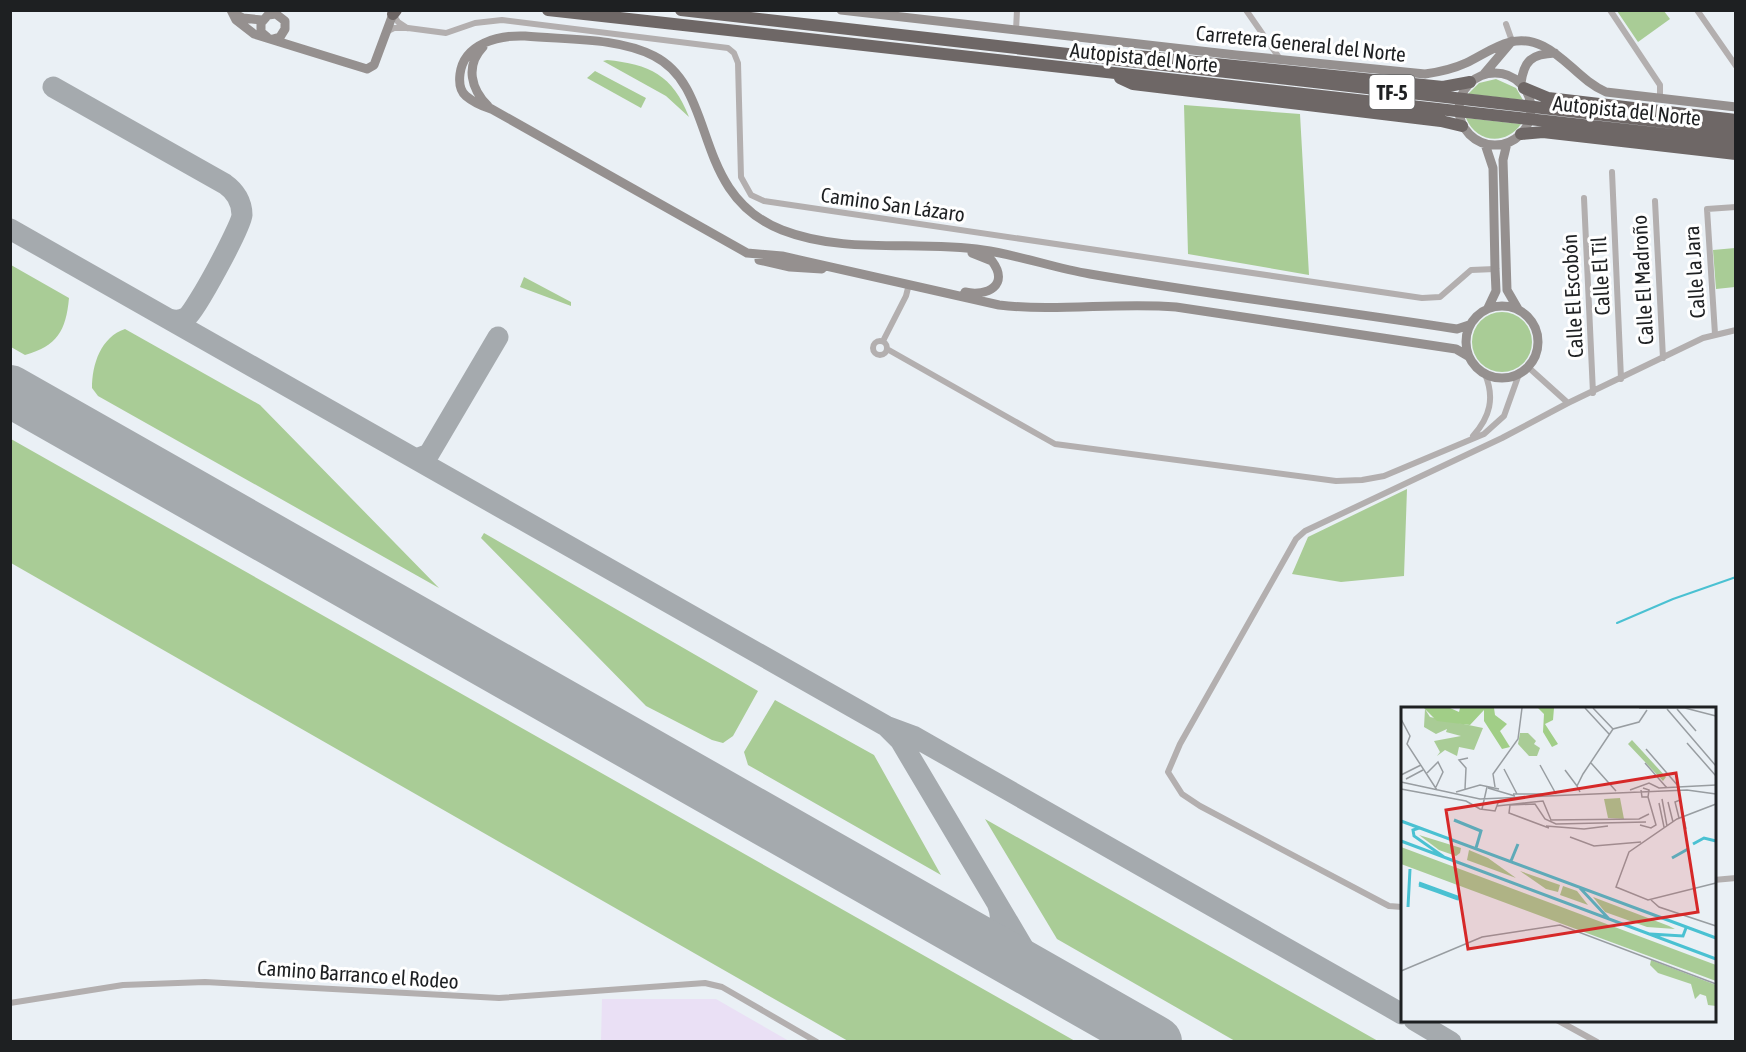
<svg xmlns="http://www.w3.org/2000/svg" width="1746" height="1052" viewBox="0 0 1746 1052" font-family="'Asap Condensed',sans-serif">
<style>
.commercial{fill:#eae0f5}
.green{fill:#a9cc96}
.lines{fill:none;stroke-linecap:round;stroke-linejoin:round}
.stream{stroke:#4ac1d2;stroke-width:2}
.taxiway{stroke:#a5aaae;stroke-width:21}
.runway{stroke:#a5aaae;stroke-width:52}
.street{stroke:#b3afaf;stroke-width:6}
.secondary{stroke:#95908f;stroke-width:9}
.highway{stroke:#6e6766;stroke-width:12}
.labels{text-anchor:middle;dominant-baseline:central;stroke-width:6;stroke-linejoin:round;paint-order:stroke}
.shield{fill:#fff;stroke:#626364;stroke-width:1.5}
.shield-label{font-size:20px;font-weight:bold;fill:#1e2022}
.street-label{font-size:21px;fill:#1e2022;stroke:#fff}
.inset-river{fill:none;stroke:#4ac1d2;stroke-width:3}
.inset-road{fill:none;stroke:#989da1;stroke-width:1.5}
.view{fill:#d62828;fill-opacity:0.15;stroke:#d62828;stroke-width:3}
.inset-edge{fill:none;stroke:#1e2022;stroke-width:3}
</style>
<rect width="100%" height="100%" fill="#eaf0f5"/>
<!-- commercial -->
<path class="commercial" d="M602,999H716L789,1041H601Z"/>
<!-- green -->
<path class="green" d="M1617,11H1664L1670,19L1638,42Z
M607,60C649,64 673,75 689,117L666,96L603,61Z
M595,71L646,98L641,108L587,78Z
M1496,79L1516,88L1523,100L1468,94L1479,83Z
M1184,105L1300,114L1309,275L1188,254Z
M1466,118L1521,124C1506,146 1476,143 1466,118Z
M1735,248V287L1716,289L1713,250Z
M11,265L69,298C66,331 57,346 25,355L11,347Z
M524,277L571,302V306L520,287Z
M1472 342a30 30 0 1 1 60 0a30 30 0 1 1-60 0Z
M125,329L260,405L439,588L98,396L92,388C92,364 101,337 125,329Z
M11,439L1075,1041H848L11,563Z
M1407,489L1404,576L1341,582L1292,574L1308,537Z
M484,533L758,691L733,736L723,743L712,740L646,706L481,538Z
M775,700L874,755L941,875L748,765L744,752Z
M985,819L1378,1041H1235L1057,939Z"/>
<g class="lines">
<!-- stream -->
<path class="stream" d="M1617,623L1673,599L1736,577"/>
<!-- taxiway -->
<path class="taxiway" d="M53,87L225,184C235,191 242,202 242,215C241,227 196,310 187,317C181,321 175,321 169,319
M10,229L886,726L913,736L1402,1014
M416,459L429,454L498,337
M888,728L900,740L1026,952L1060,985L1083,1000
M967,934C987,941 1007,929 998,906
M1414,1020L1451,1042"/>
<!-- runway -->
<path class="runway" d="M10,391L1156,1042"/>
<!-- street -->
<path class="street" d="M1246,10L1280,59
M1610,10L1660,85V99
M1697,10L1736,66
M393,14L398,22L407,28
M1506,24L1512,41
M1016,30L1017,10
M386,32L394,28H408L446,33L475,23L502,20L728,48L734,53L738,63L741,177L751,195L764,201L1422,298L1440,297L1471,270L1495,269
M1612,172L1621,379
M1584,198L1593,393
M1655,201L1663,358
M1715,334L1707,209L1736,207
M883,341L906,296L909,284
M873 348a7 7 0 1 1 14 0a7 7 0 1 1-14 0Z
M887,349L1055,444L1336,481L1362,480L1384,476L1484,434L1504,416L1519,374
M1528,367L1568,403
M1473,436C1490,417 1495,398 1485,374
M1714,880L1736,878
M1402,907L1389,906L1200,806L1182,794L1168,772L1180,744L1287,555L1296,539L1305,531L1502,438L1568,403L1703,338L1736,330
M10,1003L123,985L205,982L499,998L705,983L722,987L817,1042
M1557,1020L1597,1042"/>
<!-- secondary -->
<path class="secondary" d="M231,10L236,20L254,34L367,69L374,65L393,14
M841,10L1236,55L1425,74C1439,72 1453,69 1466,63C1491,51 1513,31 1543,46C1567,58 1581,81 1606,92L1736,107
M235,14L243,18L262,20
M267,37L261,32V23L268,15L276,14L285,21V29L280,37L273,39
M483,47C465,66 471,89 488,106
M1459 109a36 36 0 1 1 72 0a36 36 0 1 1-72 0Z
M1484,74L1512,41
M1521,83C1524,61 1531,54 1555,53
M488,107L747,253L782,256L999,305C1058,312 1117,302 1176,307L1456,349L1468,356
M491,109C482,106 473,102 466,96C460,91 459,82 460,74C464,43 499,35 525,36C566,40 617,37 654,56C719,89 690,194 782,230C846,255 918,240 983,250C1019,255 1054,268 1090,274C1212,295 1335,310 1457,329L1469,325
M1507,143L1503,160L1507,290L1518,309
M1485,144L1493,168L1495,269L1496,291L1488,308
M759,260L790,267L822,269
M965,292C987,297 1010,285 992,261L972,253
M1466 342a36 36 0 1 1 72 0a36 36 0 1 1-72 0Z"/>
<!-- highway -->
<path class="highway" d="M548,10L1736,142
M681,10L1736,130
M393,14L396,10
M1137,56L1443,87L1470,82
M1120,78L1133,84L1441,121L1462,126
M1524,88L1548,98L1736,120
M1521,134L1543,132L1736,154"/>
</g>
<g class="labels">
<!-- shield labels -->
<rect class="shield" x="1369.5" y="75" width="45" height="34" rx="4.5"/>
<g class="shield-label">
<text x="1392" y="92">TF-5</text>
</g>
<!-- street labels -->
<g class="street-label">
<text transform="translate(1301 43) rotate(6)">Carretera General del Norte</text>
<text transform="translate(1144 57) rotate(6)">Autopista del Norte</text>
<text transform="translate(1627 110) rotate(6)">Autopista del Norte</text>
<text transform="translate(893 204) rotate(8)">Camino San Lázaro</text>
<text transform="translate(1694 272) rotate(-94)">Calle la Jara</text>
<text transform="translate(1600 276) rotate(-93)">Calle El Til</text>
<text transform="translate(1642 280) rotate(-93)">Calle El Madroño</text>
<text transform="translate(1572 296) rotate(-93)">Calle El Escobón</text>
<text transform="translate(358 974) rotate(4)">Camino Barranco el Rodeo</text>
</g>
</g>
<!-- overview -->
<g transform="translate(1401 707)">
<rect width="315" height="315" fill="#eaf0f5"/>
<path d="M24,2L29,10L82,21L73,43L58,40L56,49L44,43L36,49L39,45L33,34L60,29L45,25L46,22L35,27L23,20ZM119,26H127L135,34L133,37L139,41L136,49H128L117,37ZM231,33L265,70L262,74L227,37ZM219,91L223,112L207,111L203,92ZM18,128L60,141L59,146L55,149L38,143ZM0,140L315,258V274L0,157ZM68,143L87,151L115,171L66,153ZM119,164L159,178L157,185L145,182ZM162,179L176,184L187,198L159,188ZM192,190L268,219L274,222L246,220L204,205ZM250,253L315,278V299L307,298L305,289L299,287L294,292L290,277L257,266L249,258Z" fill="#a9cc96"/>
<path d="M23,1H49L58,5L59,1H93L94,8L106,17L99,24L109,40L101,42L83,14V3L69,18L36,14ZM137,1H153L152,13L144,17L157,37L151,40L142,25L143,7Z" fill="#a1ce87"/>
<path class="inset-river" d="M53,113L80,124L75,141M0,114L315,231M18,121L12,123L13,129L43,150M0,134L315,252M292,137L303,131L315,134M271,151L287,142M110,154L117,137M18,176L59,191M18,178L58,192M27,181L57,192M179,181L208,212M7,200L9,162M249,227L282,229L285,221"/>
<path class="inset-road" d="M184,1L208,27M192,1L212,22M238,1H284L315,9M266,2L315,59M276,2L295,24M0,12L9,29L6,37L36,83M286,36L315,69M245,42L278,80M190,56L215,84M244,56L266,81M139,58L155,87M103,62L116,87M164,63L176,79M26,66L37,55L42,65L35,80M0,68L20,58M5,72L22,63M0,75L79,92L286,83L315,87M94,80L92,67L117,32L121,1M87,81L114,89M0,82L65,94L79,102L94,104L97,96M64,82L65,61L58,53L67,51M229,83L248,76L258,81L315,78M240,83L241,90H247L248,83L242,81M55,85L79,78L98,82M179,85L176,79L182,67L212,22L238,15L246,3M112,87H145M261,92L266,119M267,95L272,115M258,96L263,120M315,97L276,112L228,145L215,180L247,193L315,176M109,98L134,97L144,112L155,117L245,115M109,98L108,106L148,121M96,99L142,94L150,113L238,112L248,107M81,102L86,80M278,111L274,95L279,93L285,122M239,118L250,121L255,118L247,90M145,119L183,122L207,119M169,130L193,139L240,135M250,193L258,200L315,219M0,264L81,230L159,218L315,277"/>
<path class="view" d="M275,66L297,205L67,242L45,103Z"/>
<rect width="315" height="315" class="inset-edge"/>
</g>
<!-- border -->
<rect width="1746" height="1052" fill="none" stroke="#1e2022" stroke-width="24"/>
</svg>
